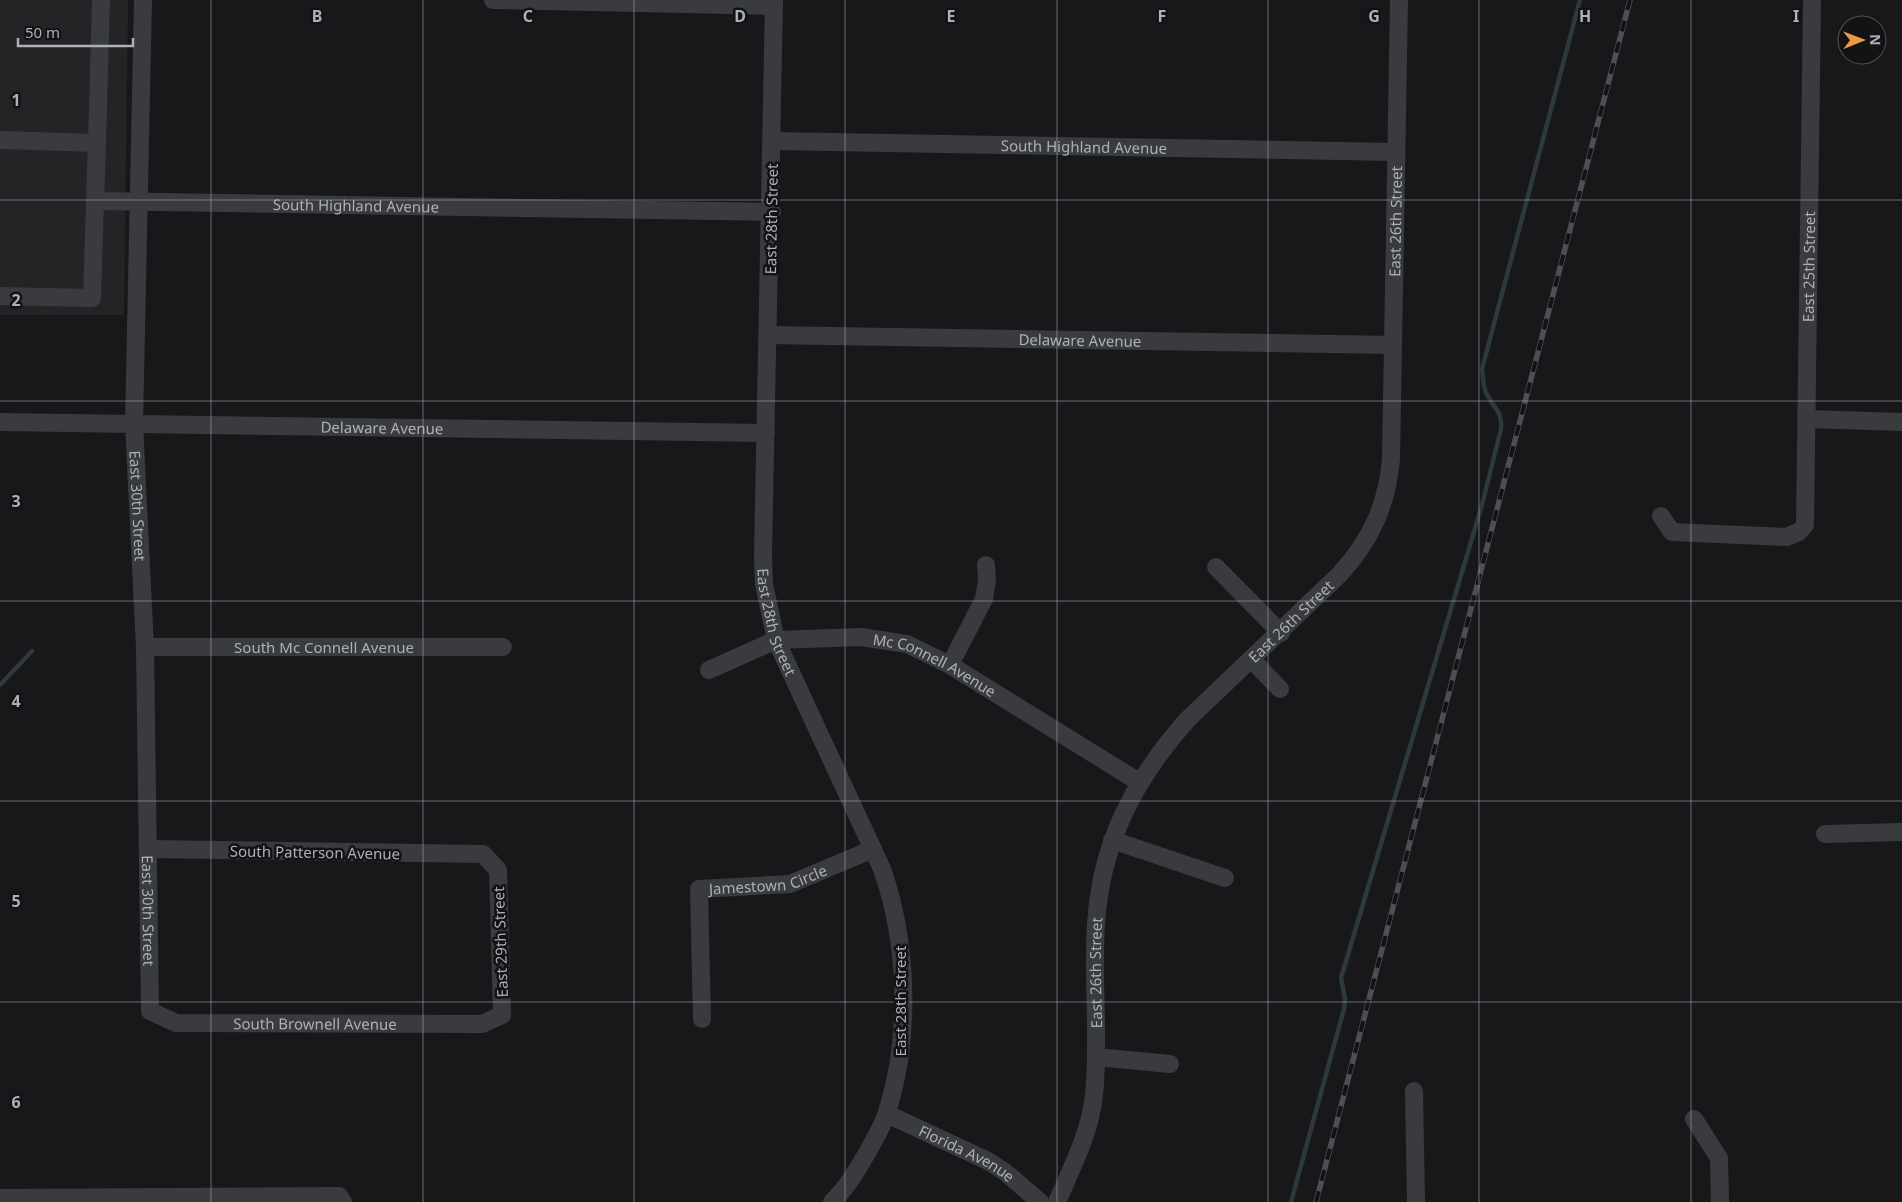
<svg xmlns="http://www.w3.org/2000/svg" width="1902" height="1202" viewBox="0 0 1902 1202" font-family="'Noto Sans',sans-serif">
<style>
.built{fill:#242427}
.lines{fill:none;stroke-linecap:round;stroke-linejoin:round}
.stream{stroke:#2e393e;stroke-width:4.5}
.minor{stroke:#393b3f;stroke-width:18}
.rail-casing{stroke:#4c4f54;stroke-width:5.5}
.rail{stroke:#131315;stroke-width:4;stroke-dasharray:11;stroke-linecap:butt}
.grid{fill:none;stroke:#abb1b9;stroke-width:1;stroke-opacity:0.55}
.labels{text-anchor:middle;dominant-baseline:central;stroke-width:5;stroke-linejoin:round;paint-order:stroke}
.street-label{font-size:15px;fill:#abb1b9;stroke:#131315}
.grid-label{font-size:16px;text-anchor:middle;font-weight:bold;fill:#abb1b9;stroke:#131315;stroke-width:5;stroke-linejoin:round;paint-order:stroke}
</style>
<rect width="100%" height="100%" fill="#18181a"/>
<!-- built -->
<path class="built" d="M0,0H128L124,315H0Z"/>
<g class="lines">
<!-- stream -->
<path class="stream" d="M0,685L32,651
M1291,1202L1344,1009L1345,999L1341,978L1482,505L1501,429C1503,412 1493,407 1486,393C1483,385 1483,377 1482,369L1580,0"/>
<!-- minor -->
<g class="minor">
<path id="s1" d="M143,0L134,424L145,647L150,1011L176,1023L482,1024L502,1015L498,870L483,854L148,849"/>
<path d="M493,0L774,6"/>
<path id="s2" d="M774,0L763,554L764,584L776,640L882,869C908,943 911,1037 887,1112C883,1126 874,1140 867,1153C857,1170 847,1188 832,1202"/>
<path id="s3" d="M0,140L97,143L95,201L772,212"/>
<path id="s4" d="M772,141L1396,152"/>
<path d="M97,143L101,0"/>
<path d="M0,296L92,298L95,201"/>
<path id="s5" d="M768,335L1393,345"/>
<path d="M1806,419L1902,422"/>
<path id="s6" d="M0,422L766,433"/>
<path id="s7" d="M1661,516L1672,532L1786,537L1799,532L1805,525L1812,0"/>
<path d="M1216,567L1281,633"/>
<path id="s8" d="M145,647H503"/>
<path d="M1252,660L1280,689"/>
<path d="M950,665L984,599L987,580L986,565"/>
<path id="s9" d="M709,670L776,640L861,637L907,644L950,665L1139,782"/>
<path d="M1825,834L1902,832"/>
<path d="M1112,840L1225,878"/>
<path id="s10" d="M702,1019L699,889L790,884L873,849"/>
<path d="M1096,1057L1170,1064"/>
<path d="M1414,1091L1416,1202"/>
<path id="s11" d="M887,1114L988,1161L1005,1172L1040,1202"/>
<path d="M1694,1119L1719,1158L1720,1202"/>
<path d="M0,1198L339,1196L343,1202"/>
<path id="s12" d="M1057,1202C1072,1167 1090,1133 1094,1095C1100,1038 1092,980 1096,924C1101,843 1134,780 1187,720L1340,574C1371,540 1387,505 1391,459L1399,0"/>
</g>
<defs>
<path id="rail" d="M1316,1202L1630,0"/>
</defs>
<!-- rail casing -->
<use href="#rail" class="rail-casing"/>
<!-- rail -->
<use href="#rail" class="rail"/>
</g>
<!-- grid -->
<path class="grid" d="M211,0V1202M423,0V1202M634,0V1202M845,0V1202M1057,0V1202M1268,0V1202M1479,0V1202M1691,0V1202M0,200H1902M0,401H1902M0,601H1902M0,801H1902M0,1002H1902"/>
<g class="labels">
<!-- street labels -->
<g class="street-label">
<text stroke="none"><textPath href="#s4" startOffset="312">South Highland Avenue</textPath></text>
<text stroke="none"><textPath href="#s3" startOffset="416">South Highland Avenue</textPath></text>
<text transform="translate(771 219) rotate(-89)">East 28th Street</text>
<text stroke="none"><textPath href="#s12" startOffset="1090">East 26th Street</textPath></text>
<text stroke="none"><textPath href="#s7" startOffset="415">East 25th Street</textPath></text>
<text stroke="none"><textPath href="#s5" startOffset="312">Delaware Avenue</textPath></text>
<text stroke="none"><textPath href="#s6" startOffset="382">Delaware Avenue</textPath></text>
<text stroke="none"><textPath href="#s1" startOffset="506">East 30th Street</textPath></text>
<text stroke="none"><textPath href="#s2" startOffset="624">East 28th Street</textPath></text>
<text stroke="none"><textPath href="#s12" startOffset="656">East 26th Street</textPath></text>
<text stroke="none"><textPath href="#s8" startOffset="179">South Mc Connell Avenue</textPath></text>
<text stroke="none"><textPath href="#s9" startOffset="238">Mc Connell Avenue</textPath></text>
<text transform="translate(315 852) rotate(1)">South Patterson Avenue</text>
<text stroke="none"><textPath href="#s10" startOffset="200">Jamestown Circle</textPath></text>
<text stroke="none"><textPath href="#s1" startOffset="911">East 30th Street</textPath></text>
<text transform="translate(500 942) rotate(-92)">East 29th Street</text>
<text stroke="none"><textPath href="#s12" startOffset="236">East 26th Street</textPath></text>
<text transform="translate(900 1001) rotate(-90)">East 28th Street</text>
<text stroke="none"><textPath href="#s1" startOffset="1179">South Brownell Avenue</textPath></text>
<text stroke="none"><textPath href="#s11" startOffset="89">Florida Avenue</textPath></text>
</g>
</g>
<g class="grid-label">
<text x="317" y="22">B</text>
<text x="528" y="22">C</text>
<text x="740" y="22">D</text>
<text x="951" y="22">E</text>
<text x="1162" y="22">F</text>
<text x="1374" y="22">G</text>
<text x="1585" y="22">H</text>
<text x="1796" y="22">I</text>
<text x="16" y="106">1</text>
<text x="16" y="306">2</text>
<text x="16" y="507">3</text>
<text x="16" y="707">4</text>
<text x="16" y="907">5</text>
<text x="16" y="1108">6</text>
</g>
<!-- north arrow -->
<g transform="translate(1862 40) rotate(89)"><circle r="24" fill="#131315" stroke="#505257"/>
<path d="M0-4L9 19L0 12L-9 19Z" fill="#eb9a3f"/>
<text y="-8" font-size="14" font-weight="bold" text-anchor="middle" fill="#abb1b9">N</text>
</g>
<!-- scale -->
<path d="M18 38v8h115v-8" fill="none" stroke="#abb1b9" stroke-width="2.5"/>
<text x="25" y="38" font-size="15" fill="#abb1b9" stroke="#131315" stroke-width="4" paint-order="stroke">50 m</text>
</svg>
